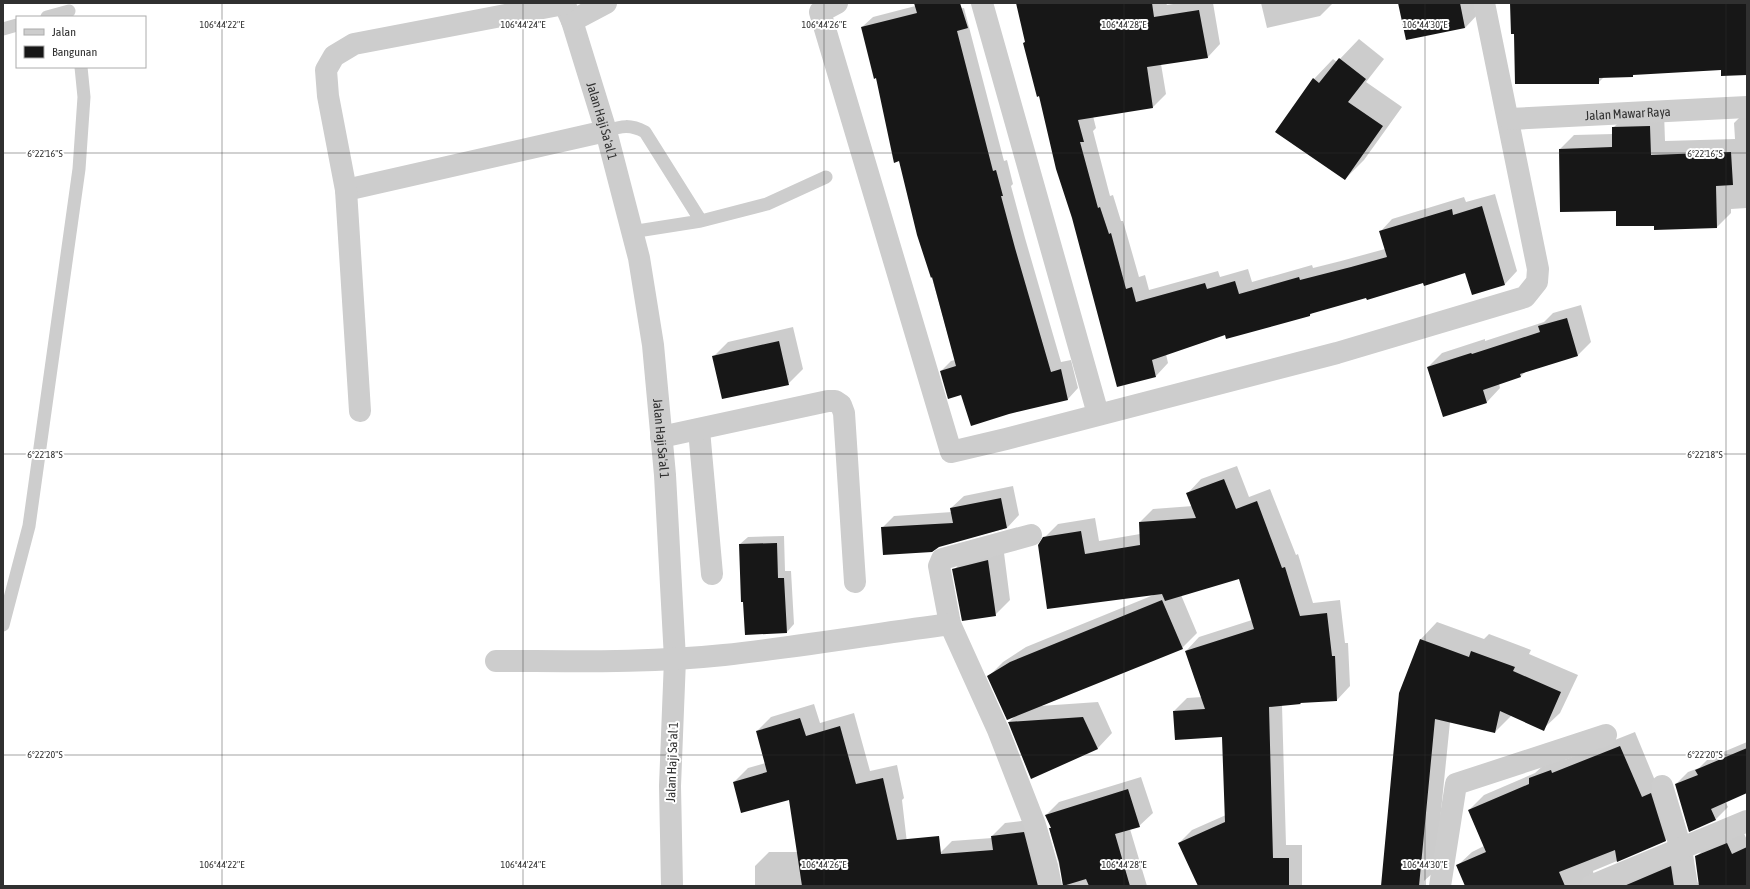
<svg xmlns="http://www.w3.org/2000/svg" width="1750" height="889" viewBox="0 0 1750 889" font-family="'Asap Condensed',sans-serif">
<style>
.shadow{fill:#0003}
.building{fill:#171717}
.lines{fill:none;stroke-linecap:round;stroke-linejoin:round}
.service{stroke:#cdcdcd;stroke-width:13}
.minor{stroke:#cdcdcd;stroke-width:22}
.ticks{fill:none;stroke:#303030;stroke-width:1;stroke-opacity:0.45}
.labels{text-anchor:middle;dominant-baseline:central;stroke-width:4;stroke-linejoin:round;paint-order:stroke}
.street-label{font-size:13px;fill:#303030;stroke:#fff}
.ticks-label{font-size:10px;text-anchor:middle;fill:#303030;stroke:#fff;stroke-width:4;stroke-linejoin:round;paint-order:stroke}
</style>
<rect width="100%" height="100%" fill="#fff"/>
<!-- shadow -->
<path class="shadow" d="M927,3H938L940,12L964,8L1004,161L1007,160L1013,184L1011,186L1025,238L1061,362L1071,360L1078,388L1068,399L1009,413L962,393L941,371L951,361L955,360L862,27L873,17Z
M1023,3H1166L1167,5L1179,3H1213L1220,44L1208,57L1161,64L1166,94L1153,107L1093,116L1096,128L1093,131L1110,196L1113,195L1121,221H1123L1139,277L1145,275L1149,290L1218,271L1220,277L1248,269L1252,282L1312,265L1313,268L1341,261L1385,249L1380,232L1392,219L1464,197L1466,202L1495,194L1517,271L1505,284L1466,272L1367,297L1313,312L1310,315L1225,334L1166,354L1168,363L1156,376L1039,95L1024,43L1026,41Z
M1261,3H1333L1320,16L1267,28Z
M1399,3H1477L1479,13L1465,28Z
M1511,3H1747V74L1722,69L1635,74L1632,76L1604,77L1598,83L1514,33Z
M1359,39L1384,59L1366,82L1402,107L1364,160L1345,179L1314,79L1333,59L1337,62Z
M1747,110V208L1731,209V213L1717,227L1655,225L1617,210L1561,211L1560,149L1574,135L1613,134V128L1627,114L1664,112L1665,141L1735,139L1734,123Z
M1581,305L1591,342L1578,355L1526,371L1521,376L1499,384L1500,388L1487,402L1444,416L1428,367L1442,353L1485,339V341L1544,322L1553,313Z
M793,327L803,369L788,384L713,357L728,342Z
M1237,466L1249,497L1270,489L1296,555L1298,554L1313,603L1340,600L1345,643H1348L1350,686L1337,700L1302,702L1300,703L1282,705L1286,845H1302V886H1199L1179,843L1192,830L1226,815L1223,736L1174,711L1187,698L1202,697L1186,651L1199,637L1252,620L1239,578L1181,595L1197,633L1182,648L1040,706L1098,702L1112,733L1098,748L1031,778L1009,722L1015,716L989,676L1003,662L1026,647L1156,594L1044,538L1058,524L1095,518L1099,541L1140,534V522L1153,509L1193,506L1188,493L1201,479Z
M1013,486L1019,515L1007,528L938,546L882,528L894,516L952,512L951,508L964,496Z
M784,536L785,571H791L794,624L787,632L742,601L740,544L748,537Z
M1003,545L1010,600L995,615L954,570L968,555Z
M1437,622L1484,639L1489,634L1531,650L1529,654L1578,675L1560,713L1543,729L1512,715L1495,732L1450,722L1435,871L1424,881V886H1382L1421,639Z
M814,704L820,723L854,713L870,771L897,765L904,798L902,800L912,886H755V866L769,852H798L790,799L734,782L748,768L766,763L757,731L771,717Z
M1635,732L1656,783L1680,826L1665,841L1593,871L1594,876L1686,852L1692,879L1700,884L1696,857L1711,842L1742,829L1747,840V886H1466L1457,866L1472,852L1484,846L1469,810L1484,795L1535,773L1545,764L1567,759Z
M1747,742V792L1725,801L1728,807L1716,819L1676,784L1688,772L1699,768L1709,758Z
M1141,777L1153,813L1139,826L1130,829L1147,886H944L939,854L952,841L992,838V836L1005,823L1037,819L1060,885H1064L1050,829L1052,827L1046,815L1059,802Z"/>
<!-- building -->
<path class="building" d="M914,3H960L968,28L957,31L993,171L996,170L1003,196H1001L1015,248L1051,372L1061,369L1068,400L1009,414L971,426L961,395L948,399L940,371L956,366L932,277L931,278L917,235L899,161L894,163L876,78L874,79L861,27L917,13Z
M1016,3H1152L1154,17L1199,10L1208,58L1147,67L1153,108L1078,120L1084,142H1080L1098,208L1100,207L1109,234L1111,233L1126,289L1132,287L1136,302L1205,283L1207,289L1235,281L1239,294L1299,277L1300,280L1351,267L1387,257L1379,231L1452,209L1453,215L1482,206L1505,285L1472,295L1465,273L1424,286L1423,283L1367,300L1366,298L1310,314V316L1226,339L1225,335L1152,360L1156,377L1117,387L1072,218L1056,169L1039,96L1037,97L1023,43L1025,42Z
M1398,3H1460L1465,28L1406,40Z
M1510,3H1747V75L1721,76V70L1633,75V77L1599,78V84H1515L1514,34H1511Z
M1339,58L1366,79L1348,102L1383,126L1345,180L1275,132L1313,78L1319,83Z
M1650,126L1651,155L1731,152L1733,185L1716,186L1717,228L1654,230V226H1616V211L1560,212L1559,149L1612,147V127Z
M1567,318L1578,356L1520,374L1521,377L1483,390L1487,403L1443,417L1427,367L1471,353L1472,354L1540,332L1538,326Z
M779,341L789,385L722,399L712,356Z
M1224,479L1236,509L1257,501L1282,568L1285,567L1300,616L1327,613L1332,656H1335L1337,701L1300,703L1301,704L1269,707L1273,858H1289V886H1198L1178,843L1225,822L1222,737L1175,740L1173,711L1205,709L1185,651L1254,629L1239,579L1165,601L1162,594L1047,609L1038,545L1043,537L1081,531L1085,554L1140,545L1139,522L1196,518L1186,493Z
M1001,498L1007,528L939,547L932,552L883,555L881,527L953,523L950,508Z
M777,543L778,578H784L787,633L745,635L743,602H741L739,544Z
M988,560L996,616L962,621L952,569Z
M1162,600L1183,649L1007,720L987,676L1010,662Z
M1420,639L1469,657L1471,651L1515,667L1513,671L1561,692L1544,731L1500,711L1495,733L1435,719L1419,886H1381L1399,693Z
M1083,717L1098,749L1031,779L1008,722Z
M800,718L806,736L840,726L856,784L883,778L897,840L939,836L941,854L993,850L991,836L1024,832L1038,886H802L789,800L741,813L733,782L767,772L756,731Z
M1620,746L1642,797L1651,793L1666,841L1617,862L1615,850L1559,872L1565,886H1465L1456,865L1486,852L1468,810L1529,784V778L1551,770L1552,773Z
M1747,748V793L1711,809L1716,820L1689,832L1675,784L1698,775L1695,770Z
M1128,789L1140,827L1115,834L1130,886H1089L1086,879L1063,886L1059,862L1049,828H1051L1045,815Z
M1727,843L1732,854L1747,847V886H1699L1695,856Z
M1671,866L1674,886H1624Z"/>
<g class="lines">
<!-- service -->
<path class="service" d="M47,17L69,11
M3,29L17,25
M606,131C622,126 630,124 645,132L701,221
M631,232L701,221L767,204L826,177
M3,625L29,526L79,169L84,97L81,67"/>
<!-- minor -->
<g class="minor">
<path id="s1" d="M564,3L572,21L606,131L639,258L653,345L665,475L675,659L670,786L672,886"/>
<path d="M837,3L820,12L951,452L1006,439L1337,353L1525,297L1537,282L1538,269L1484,3"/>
<path d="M982,3L1098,414"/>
<path d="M572,21L606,3"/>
<path id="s2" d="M1509,119L1747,107"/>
<path d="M346,190L606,131"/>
<path d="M360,411L346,190L328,96L326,70L334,56L354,44L564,4"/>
<path d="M699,430L712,574"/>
<path d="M661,437L828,401H835L841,405L844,413L855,582"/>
<path d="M950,624L939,566L942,559L1031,535"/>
<path d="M496,661C572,661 648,663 724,655C799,647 875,634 950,624L998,730L1035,825L1047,866L1051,886"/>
<path d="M1662,786L1681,849L1687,886"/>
<path d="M1440,886L1456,784L1606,735"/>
<path d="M1591,886L1747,821"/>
</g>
</g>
<!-- ticks -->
<path class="ticks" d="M222,3V886M523,3V886M824,3V886M1124,3V886M1425,3V886M1726,3V886M3,153H1747M3,454H1747M3,755H1747"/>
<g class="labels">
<!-- street labels -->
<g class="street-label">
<text stroke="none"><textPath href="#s2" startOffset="119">Jalan Mawar Raya</textPath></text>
<text stroke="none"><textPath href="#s1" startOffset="124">Jalan Haji Sa'al 1</textPath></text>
<text stroke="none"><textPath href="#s1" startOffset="448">Jalan Haji Sa'al 1</textPath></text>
<text transform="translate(672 762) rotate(-88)">Jalan Haji Sa'al 1</text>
</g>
</g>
<g class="ticks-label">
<text x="222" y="28">106°44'22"E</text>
<text x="523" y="28">106°44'24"E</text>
<text x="824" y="28">106°44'26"E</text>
<text x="1124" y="28">106°44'28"E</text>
<text x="1425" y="28">106°44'30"E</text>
<text x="45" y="157">6°22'16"S</text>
<text x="1705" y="157">6°22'16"S</text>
<text x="45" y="458">6°22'18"S</text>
<text x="1705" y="458">6°22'18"S</text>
<text x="45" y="758">6°22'20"S</text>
<text x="1705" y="758">6°22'20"S</text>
<text x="222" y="868">106°44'22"E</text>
<text x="523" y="868">106°44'24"E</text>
<text x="824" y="868">106°44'26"E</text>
<text x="1124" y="868">106°44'28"E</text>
<text x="1425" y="868">106°44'30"E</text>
</g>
<!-- border -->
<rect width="1750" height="889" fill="none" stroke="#303030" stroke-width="8"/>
<!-- legend -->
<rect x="16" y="16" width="130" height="52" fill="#ffffff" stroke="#acacac"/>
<rect x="24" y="29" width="20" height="6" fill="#cdcdcd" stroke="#acacac"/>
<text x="52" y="36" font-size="12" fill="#303030">Jalan</text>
<rect x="24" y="46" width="20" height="12" fill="#171717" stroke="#acacac"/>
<text x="52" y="56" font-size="12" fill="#303030">Bangunan</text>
</svg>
